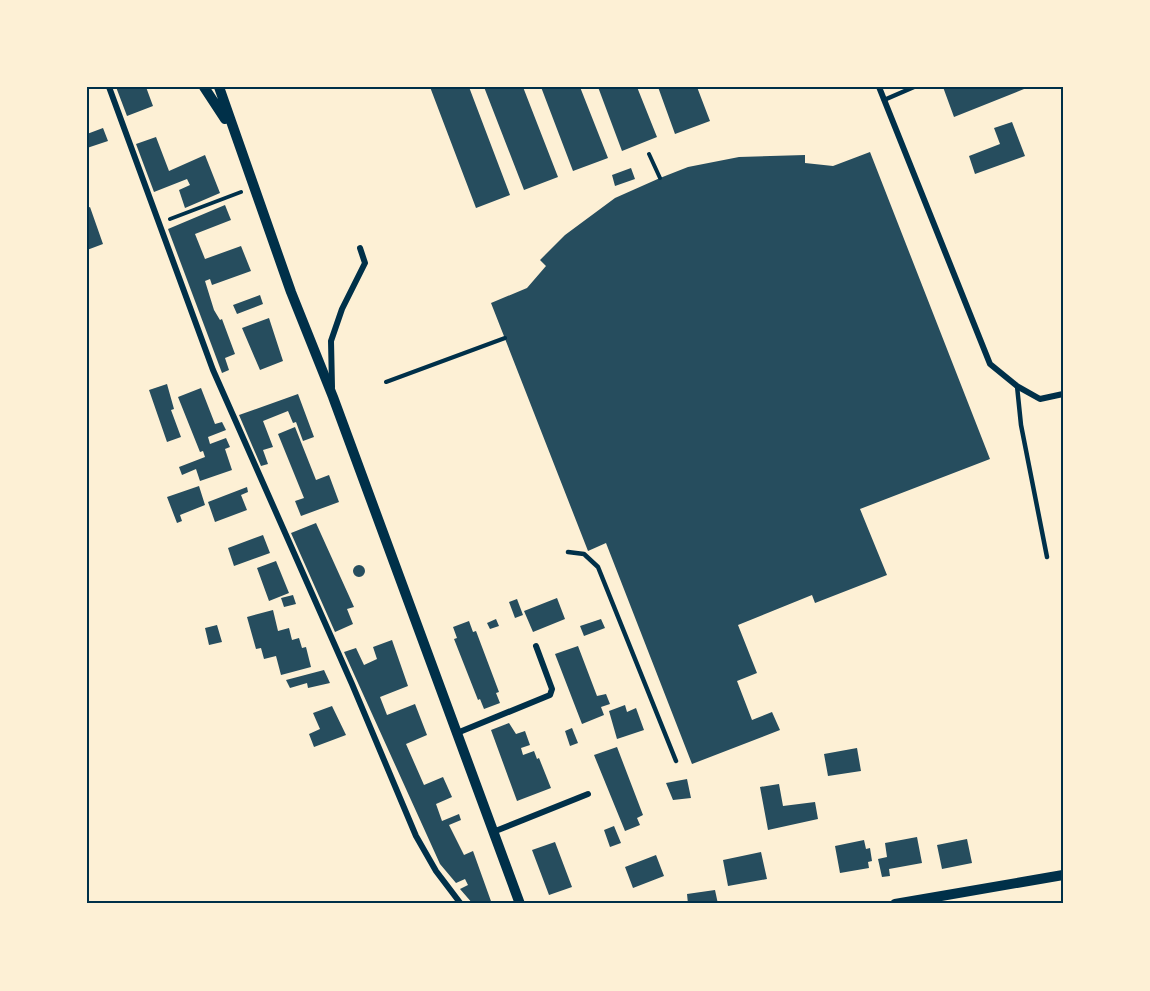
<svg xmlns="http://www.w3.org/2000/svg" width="1150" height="991" viewBox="0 0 1150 991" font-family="Karla,sans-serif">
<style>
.building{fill:#264d5e}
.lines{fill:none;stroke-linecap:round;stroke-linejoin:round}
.path{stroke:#003049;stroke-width:4}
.service{stroke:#003049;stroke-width:4.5}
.minor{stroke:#003049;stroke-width:6}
.tertiary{stroke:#003049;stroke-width:10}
.neatline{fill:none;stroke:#003049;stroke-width:2}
</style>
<rect width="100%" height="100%" fill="#fdf0d5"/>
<!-- building -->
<path class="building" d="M116,87H146L153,106L127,116Z
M430,87H469L510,195L476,208Z
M484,87H523L558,177L524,190Z
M541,87H580L608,158L573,171Z
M598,87H637L657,137L622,151Z
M658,87H697L710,121L675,134Z
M943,87H1024V89L954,117Z
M1012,122L1025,156L975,174L969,156L1000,144L994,128Z
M103,128L108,141L87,148V134Z
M156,137L169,171L205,155L220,193L185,208L179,190L190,185L187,179L154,192L136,144Z
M870,152L990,459L860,509L887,575L815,603L812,595L738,625L757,673L737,681L752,720L772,712L780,730L692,764L606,543L588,551L491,303L527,288L546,266L540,260L565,235L615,198L660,178L688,167L739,157L805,155V163L833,166Z
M631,168L635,179L615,186L612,175Z
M225,205L231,220L195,234L205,259L241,246L251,271L212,285L210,279L205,281L214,310L220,320L222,319L235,354L225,358L229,370L222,373L168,229Z
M90,207L103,244L87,250V208Z
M260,295L263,304L237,314L233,305Z
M269,318L283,361L260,370L242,328Z
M167,384L174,409L171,410L181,437L167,442L149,390Z
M201,388L215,424L222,422L226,430L208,437L210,444L226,438L230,447L225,449L232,470L200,481L196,469L182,475L179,467L205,457L203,451L200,452L178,397Z
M298,394L314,437L303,441L296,422L293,423L288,411L263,421L273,447L263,450L268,464L261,466L239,415Z
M295,427L316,480L329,475L339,502L301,516L295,501L304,498L278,434Z
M199,486L205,505L180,515L182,521L177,523L167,497Z
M247,487L248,492L241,495L247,510L215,522L208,502Z
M316,523L354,607L347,609L353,624L335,632L291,533Z
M263,535L270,553L234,566L228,548Z
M276,561L289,593L269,601L257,568Z
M353 571a6 6 0 1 1 12 0a6 6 0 1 1-12 0Z
M293,595L296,604L284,607L281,598Z
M557,598L565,619L533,632L524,611Z
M517,599L523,615L515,618L509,602Z
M273,610L278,631L289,628L292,640L299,638L302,648L306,647L311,667L281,675L276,656L264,659L261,648L256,649L247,617Z
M496,619L499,626L490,629L487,623Z
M601,619L605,628L584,636L580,626Z
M469,621L473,632L476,631L499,692L496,693L500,703L484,709L480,699L478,700L454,639L457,638L453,627Z
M217,625L222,642L209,645L205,628Z
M392,640L408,686L380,697L387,715L415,704L427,735L406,744L424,785L443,777L452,797L436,804L442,821L459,814L461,820L449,825L464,855L473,851L492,904H473L460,889L468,885L465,879L456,883L440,864L344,652L356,648L364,665L377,659L373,647Z
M578,646L597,696L606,694L610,704L601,707L604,715L582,724L555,654Z
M324,670L330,683L308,688L307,683L290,688L286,680Z
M625,705L627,712L636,708L644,730L617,739L609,711Z
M332,706L346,735L314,747L309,734L320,729L313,713Z
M509,723L516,734L525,731L530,745L521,748L523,755L534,751L537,759L539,758L551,788L517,801L491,730Z
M572,728L578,743L570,746L565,731Z
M617,747L643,815L637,818L640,825L625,831L594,755Z
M857,748L861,771L828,776L824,754Z
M687,779L691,798L673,800L666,783Z
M779,784L783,806L815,802L818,819L768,830L760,787Z
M614,826L621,843L610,847L604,830Z
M917,837L922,863L889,869L890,876L882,877L878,859L887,857L885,843Z
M967,839L972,863L942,869L937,845Z
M864,840L866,849L870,848L872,861L868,862L869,868L840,873L835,846Z
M555,842L572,887L549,895L532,850Z
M761,852L767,879L728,886L723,860Z
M656,855L664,876L633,888L625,867Z
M715,890L718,904H688L687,894Z"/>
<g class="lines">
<!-- path -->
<path class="path" d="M649,154L660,178
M170,219L241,192
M386,382L505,338"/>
<!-- service -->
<path class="service" d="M884,100L914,87
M1017,386L1021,425L1047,557
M568,552L584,554L598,567L676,761"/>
<!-- minor -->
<path class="minor" d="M109,87L213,370L352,684L416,836L436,871L461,904
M879,87L990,364L1017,386L1040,399L1063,394
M332,387L331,341L342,309L365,263L360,248
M457,733L550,695L552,689L536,646
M493,832L588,794"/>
<!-- tertiary -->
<path class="tertiary" d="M204,87L225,119
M219,87L291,292L333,397L520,904
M895,904L1063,875"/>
</g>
<!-- border -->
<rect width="1150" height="991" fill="none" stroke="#fdf0d5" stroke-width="177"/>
<rect x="88" y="88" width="974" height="814" class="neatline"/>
</svg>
